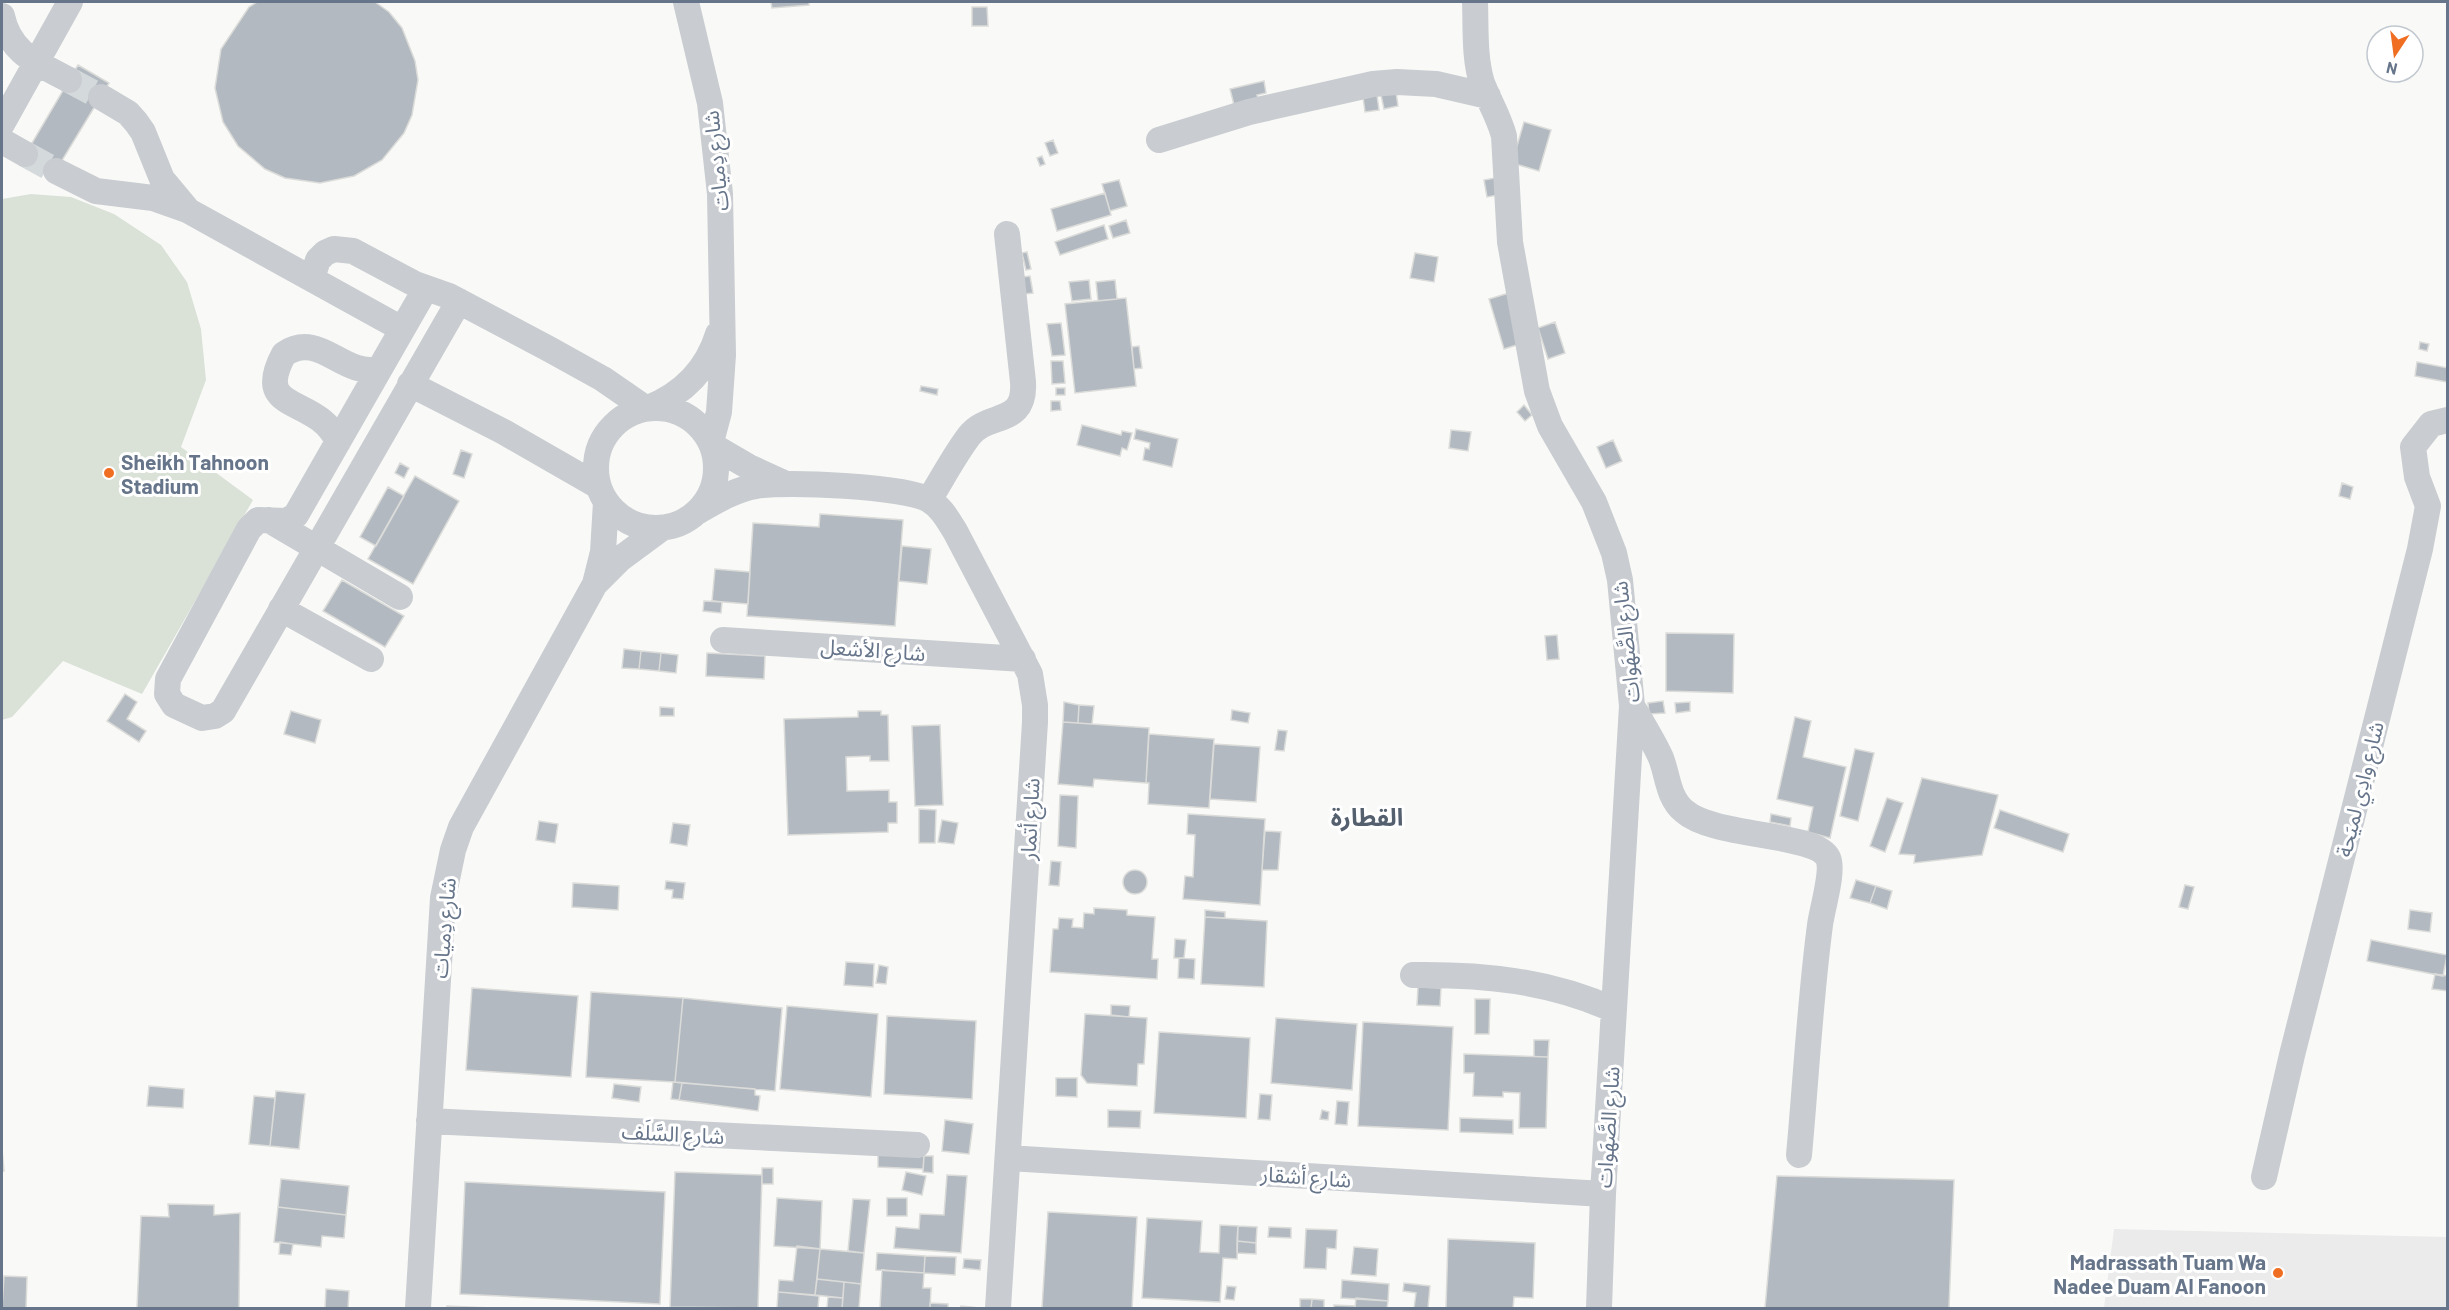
<svg xmlns="http://www.w3.org/2000/svg" width="2449" height="1310" viewBox="0 0 2449 1310" font-family="Barlow,'Noto Sans Arabic',sans-serif">
<style>
.built{fill:#eaebea}
.green{fill:#dae2d8}
.building{fill:#b2b9c0;stroke:#dbdcd9;stroke-width:1.5}
.lines{fill:none;stroke-linecap:round;stroke-linejoin:round}
.minor-tunnel{stroke:#d4d9dc;stroke-width:26;stroke-dasharray:26 13;stroke-linecap:butt}
.minor{stroke:#c9ccd0;stroke-width:26}
.poi-dot{fill:#ef6e22;stroke:#fff;stroke-width:2}
.labels{text-anchor:middle;dominant-baseline:central;stroke-width:6;stroke-linejoin:round;paint-order:stroke}
.street-label{font-size:21px;fill:#66758a;stroke:#fff}
.poi-label{font-size:21px;font-weight:bold;fill:#66758a;stroke:#fff;text-anchor:start}
.quarter-label{font-size:24px;font-weight:bold;fill:#55606f;stroke:#fff}
</style>
<rect width="100%" height="100%" fill="#f9faf7"/>
<!-- built -->
<path class="built" d="M2114,1229L2447,1237V1308H2104Z"/>
<!-- green -->
<path class="green" d="M31,194L71,197L114,214L161,245L187,282L201,329L206,380L181,447L253,500L142,694L63,661L12,717L2,720V199Z"/>
<!-- building -->
<path class="building" d="M257,2H375L389,12L402,28L415,61L418,80L412,115L404,133L382,160L354,176L320,183L285,178L265,169L238,146L223,122L215,88L221,49L249,7Z
M771,2H809V5L772,8Z
M972,7H987L988,26H972Z
M78,65L109,83L52,177L22,160Z
M1264,81L1266,93L1257,95L1258,99L1234,105L1230,89Z
M1396,92L1398,106L1384,109L1381,95Z
M1377,95L1379,110L1365,112L1363,97Z
M1524,122L1551,130L1539,171L1512,163Z
M1053,140L1058,153L1050,156L1045,143Z
M1042,156L1045,164L1040,166L1037,158Z
M1500,177L1504,194L1487,197L1484,180Z
M1119,180L1127,206L1110,211L1102,184Z
M1105,193L1111,215L1057,231L1051,209Z
M1126,220L1130,233L1113,238L1109,226Z
M1104,225L1108,239L1060,255L1055,242Z
M1027,252L1031,269L1026,270L1022,253Z
M1415,253L1438,257L1434,282L1410,278Z
M1030,276L1033,293L1025,294L1023,277Z
M1089,280L1091,299L1072,301L1069,282Z
M1115,280L1117,299L1098,301L1096,282Z
M1509,293L1523,343L1504,349L1489,299Z
M1126,298L1136,386L1075,393L1065,304Z
M1555,322L1565,353L1548,359L1538,328Z
M1061,323L1065,355L1052,356L1047,324Z
M2420,342L2429,344L2427,351L2419,349Z
M1139,346L1142,368L1134,369L1132,347Z
M1051,361H1063L1065,383L1052,384Z
M2417,362L2448,368L2447,382L2415,376Z
M921,386L938,389L937,395L920,391Z
M1056,388H1065V395H1056Z
M1051,401H1060L1061,410L1051,411Z
M1524,405L1532,415L1525,421L1517,412Z
M1082,425L1121,435L1122,431L1132,433L1127,450L1122,448L1120,456L1077,445Z
M1136,429L1178,439L1172,467L1143,460L1145,448L1149,449L1150,443L1134,439Z
M1451,430L1471,432L1468,451L1449,448Z
M1613,440L1622,461L1606,468L1597,447Z
M461,450L472,454L464,478L453,474Z
M400,463L409,468L404,478L395,473Z
M415,476L459,501L413,584L368,559Z
M2342,483L2353,487L2350,499L2339,496Z
M388,487L404,496L376,546L360,537Z
M820,514L903,520L895,626L747,616L753,523L819,527Z
M902,546L931,549L927,584L899,581Z
M715,569L750,572L748,604L712,601Z
M342,580L404,616L385,647L323,611Z
M704,601L722,602L721,613L703,611Z
M1666,633L1734,634L1733,693L1666,691Z
M1557,635L1559,659L1547,660L1545,636Z
M624,649L641,651L639,669L622,668Z
M641,651L661,653L659,671L639,669Z
M661,653L678,655L676,673L659,671Z
M707,653L765,656L764,679L706,676Z
M125,694L137,702L127,719L146,731L139,742L107,721Z
M1663,701L1665,713L1649,714L1648,703Z
M1064,702L1079,705L1078,723L1063,722Z
M1690,702V711L1676,713L1675,703Z
M1079,705L1094,706L1092,724L1078,723Z
M660,707L674,708V716H660Z
M1232,710L1250,713L1248,723L1231,720Z
M291,711L321,720L315,743L284,734Z
M858,711H881V715H888L889,761H870V756L846,757L847,791L889,790V802H897V823H888V832L788,835L784,719L858,717Z
M1795,717L1811,721L1803,757L1846,767L1830,838L1808,832L1813,807L1777,799Z
M1063,722L1149,728L1146,783L1094,779L1093,787L1058,784Z
M940,725L943,805L915,806L912,726Z
M1278,730L1287,731L1284,751L1275,750Z
M1149,734L1214,739L1209,808L1148,804L1149,783H1146Z
M1214,744L1260,747L1256,802L1210,799Z
M1855,749L1874,753L1858,821L1840,816Z
M1922,778L1998,795L1982,855L1914,863L1915,855L1899,854Z
M1060,795L1078,796L1076,848L1058,846Z
M1887,798L1903,803L1885,852L1870,846Z
M919,809L936,810L935,843H919Z
M2000,810L2069,834L2063,852L1994,828Z
M1188,814L1265,819L1260,905L1183,899L1185,876L1193,877L1195,835L1187,834Z
M1771,814L1791,818L1790,826L1770,822Z
M942,820L958,823L954,844L938,842Z
M539,821L558,824L555,843L536,840Z
M673,823L690,825L687,846L670,843Z
M1265,831L1281,832L1278,870H1262Z
M1051,861L1061,862L1059,886L1049,885Z
M1123 882a12 12 0 1 1 24 0a12 12 0 1 1-24 0Z
M1856,880L1876,886L1870,903L1850,898Z
M666,881L685,883L683,899L672,898L673,890L665,889Z
M573,883L619,886L618,910L572,907Z
M2185,885L2194,887L2188,909L2179,907Z
M1876,886L1892,891L1887,909L1870,903Z
M1094,908L1127,910V915L1155,917L1152,959H1158L1157,979L1050,972L1053,929H1058L1059,918L1073,919L1072,927L1083,928L1084,913L1094,914Z
M1205,910L1225,912V918L1205,917Z
M2410,910L2432,913L2430,932L2408,929Z
M1205,917L1267,921L1264,987L1201,984Z
M1175,939L1186,940L1184,958H1174Z
M2371,940L2447,955L2443,976L2367,961Z
M1179,958L1195,959L1194,979L1178,978Z
M846,962L874,964L873,987L844,985Z
M879,965L888,967L886,984L876,983Z
M2435,974L2448,976V991L2432,989Z
M1418,987L1441,988L1440,1006L1417,1005Z
M472,988L578,996L571,1077L466,1070Z
M591,992L683,998L675,1082L586,1077Z
M683,998L782,1008L775,1091L675,1082Z
M1475,999H1490L1489,1034H1475Z
M1111,1005L1130,1006L1129,1017L1111,1015Z
M787,1006L878,1014L871,1097L780,1089Z
M1085,1014L1147,1018L1144,1064H1138L1137,1086L1087,1083L1081,1075Z
M887,1016L976,1021L972,1099L884,1094Z
M1276,1018L1357,1024L1352,1090L1271,1083Z
M1363,1022L1453,1027L1448,1130L1358,1126Z
M1159,1032L1250,1038L1246,1118L1154,1113Z
M1534,1040H1549L1548,1057H1534Z
M1464,1054L1548,1057L1546,1128H1519L1520,1093L1503,1092V1097L1473,1096L1474,1073H1464Z
M1056,1078H1077V1097L1056,1096Z
M673,1082L682,1083L679,1100L671,1099Z
M682,1083L755,1089V1095L760,1096L758,1111L679,1100Z
M614,1084L641,1087L639,1102L612,1098Z
M149,1086L184,1089L183,1108L147,1106Z
M276,1091L305,1094L299,1149L270,1146Z
M1260,1094L1272,1095L1270,1120L1258,1119Z
M254,1096L275,1098L270,1146L249,1144Z
M1337,1101L1349,1102L1347,1125L1335,1124Z
M1108,1110L1141,1111L1140,1128L1108,1127Z
M1322,1110L1329,1112L1328,1120L1320,1119Z
M1460,1118L1513,1120V1134L1460,1132Z
M945,1120L973,1124L969,1154L942,1151Z
M2,1150L4,1171H2Z
M878,1151L924,1156L923,1169L878,1167Z
M924,1156H933V1173L923,1172Z
M762,1168H773V1184H762Z
M675,1172L762,1175L758,1308L670,1307Z
M906,1172L926,1176L922,1195L902,1190Z
M947,1175L967,1176L961,1253L894,1248L896,1227L919,1229L920,1214L944,1215Z
M1777,1176L1954,1180L1949,1308H1765Z
M281,1179L349,1186L346,1215L278,1207Z
M465,1182L665,1192L660,1304L460,1294Z
M777,1198L822,1201L820,1249L774,1246Z
M887,1198H907V1216H887Z
M853,1199L870,1200L864,1253L848,1251Z
M168,1204L214,1205V1215L240,1213L239,1308H137L141,1216L169,1217Z
M278,1207L346,1215L344,1238L322,1236L321,1247L274,1242Z
M1048,1212L1137,1217L1132,1308H1042Z
M1147,1218L1202,1221L1200,1252L1219,1253L1220,1225L1238,1226L1237,1259L1223,1258L1220,1302L1142,1298Z
M1238,1226L1257,1227L1256,1243L1237,1241Z
M1269,1227L1291,1228V1238L1268,1237Z
M1306,1229L1337,1230L1336,1249L1327,1248L1326,1269L1304,1268Z
M1448,1239L1535,1243L1533,1298L1514,1297L1513,1308H1446Z
M1237,1241L1256,1243V1254L1237,1253Z
M280,1242L293,1244L291,1255L279,1254Z
M797,1246L820,1249L815,1295L778,1292L779,1280L793,1281Z
M1354,1247L1378,1249L1376,1276L1351,1274Z
M820,1249L864,1253L861,1284L817,1279Z
M877,1253L925,1256L924,1273L876,1270Z
M925,1256L956,1257L955,1275L924,1273Z
M964,1259L981,1260L980,1270L963,1268Z
M882,1270L924,1273L923,1288H931L930,1308H880Z
M4,1276L27,1277L26,1308H2Z
M817,1279L844,1282L843,1298L815,1295Z
M1342,1280L1389,1284L1388,1301L1341,1298Z
M844,1282L861,1284L859,1308H842Z
M1404,1283L1430,1286L1428,1308H1414L1416,1293L1403,1291Z
M1227,1286L1236,1287L1234,1300L1225,1299Z
M326,1289L349,1291L348,1308H325Z
M778,1292L819,1296L818,1308H777Z
M828,1297L843,1298L842,1308H827Z
M1356,1298L1388,1301L1387,1308H1355Z
M1300,1299H1312L1311,1308H1300Z
M1312,1299L1324,1300V1308H1311Z
M930,1303L948,1304V1308H930Z
M1334,1305L1355,1306V1308H1334Z
M447,1306L490,1308H447Z
M961,1306L980,1308H960Z"/>
<g class="lines">
<!-- minor-tunnel -->
<path class="minor-tunnel" d="M69,80L101,97
M25,154L56,171"/>
<!-- minor -->
<path class="minor" d="M686,2L710,103L720,194L723,355L719,412L711,442
M1475,2C1476,28 1474,57 1482,83C1489,101 1499,117 1504,136L1510,242L1537,391L1550,426L1594,502L1614,553L1620,580L1632,706L1603,1194L1599,1308
M2,16C10,54 38,63 69,80
M101,97L128,113L136,122L143,132L162,179L187,209
M2,124L70,2
M1159,140L1249,112L1373,84L1397,82L1436,84L1488,96
M2,141L25,154
M56,171L96,191L153,198L187,210L402,329
M312,278L318,260L325,253L334,249L353,251L415,284L449,296L549,349L603,379L645,408
M426,288L296,515L287,521L258,520L249,529L168,679L167,694L174,705L202,718L215,716L223,711L459,301
M410,384L504,432L598,486
M596 468a60 60 0 1 1 120 0a60 60 0 1 1-120 0Z
M648,408C683,394 707,370 718,334
M338,442C317,394 251,415 284,354C320,330 342,377 379,369
M713,446L749,467L784,483
M929,500C942,479 954,456 969,436C988,411 1026,427 1023,382L1007,234
M697,512C716,501 734,490 756,486C784,481 906,486 929,500C941,507 948,520 955,531L1030,674L1035,705V722L998,1308
M269,520L400,597
M595,584L620,559L662,528
M281,609L371,659
M723,640L1023,659
M1632,706C1642,723 1653,740 1661,758C1668,776 1668,798 1684,811C1714,838 1815,832 1828,858C1834,871 1822,909 1820,925C1810,1001 1806,1079 1799,1155
M1413,975C1483,974 1551,981 1614,1010
M429,1121L917,1145
M1009,1158L1603,1194
M2264,1177L2292,1055L2420,549L2428,506L2417,477L2413,447L2431,424L2448,420
M418,1308L443,898L453,850L461,827L595,584L603,552L606,502"/>
</g>
<!-- markers -->
<g class="poi-dot">
<circle cx="109" cy="473" r="6"/>
<circle cx="2278" cy="1273" r="6"/>
</g>
<g class="labels">
<!-- street labels -->
<g class="street-label">
<text transform="translate(715 161) rotate(-96)">شارع دِميات</text>
<text transform="translate(1625 642) rotate(-96)">شارع الصَّهَوات</text>
<text transform="translate(873 649) rotate(4)">شارع الأشعل</text>
<text transform="translate(2359 789) rotate(-76)">شارع وادِي لميَحة</text>
<text transform="translate(1029 819) rotate(-87)">شارع أتمار</text>
<text transform="translate(443 928) rotate(-85)">شارع دِميات</text>
<text transform="translate(1607 1127) rotate(-86)">شارع الصَّهَوات</text>
<text transform="translate(673 1133) rotate(3)">شارع السَّلَف</text>
<text transform="translate(1306 1176) rotate(4)">شارع أشقار</text>
</g>
<!-- poi labels -->
<g class="poi-label">
<text x="121" y="461">Sheikh Tahnoon<tspan x="121" dy="24">Stadium</tspan></text>
<text x="2266" y="1261" text-anchor="end">Madrassath Tuam Wa<tspan x="2266" dy="24">Nadee Duam Al Fanoon</tspan></text>
</g>
<!-- quarter labels -->
<g class="quarter-label">
<text x="1367" y="816">القطارة</text>
</g>
</g>
<!-- border -->
<rect width="2449" height="1310" fill="none" stroke="#66758a" stroke-width="6"/>
<!-- north arrow -->
<g transform="translate(2395 54) rotate(193)"><circle r="28" fill="#ffffff" stroke="#c2c8d0" stroke-width="1.5"/>
<path d="M0-4.5L10 22L0 15L-10 22Z" fill="#ef6e22"/>
<text y="-9" font-size="16" font-weight="bold" text-anchor="middle" fill="#66758a">N</text>
</g>
</svg>
